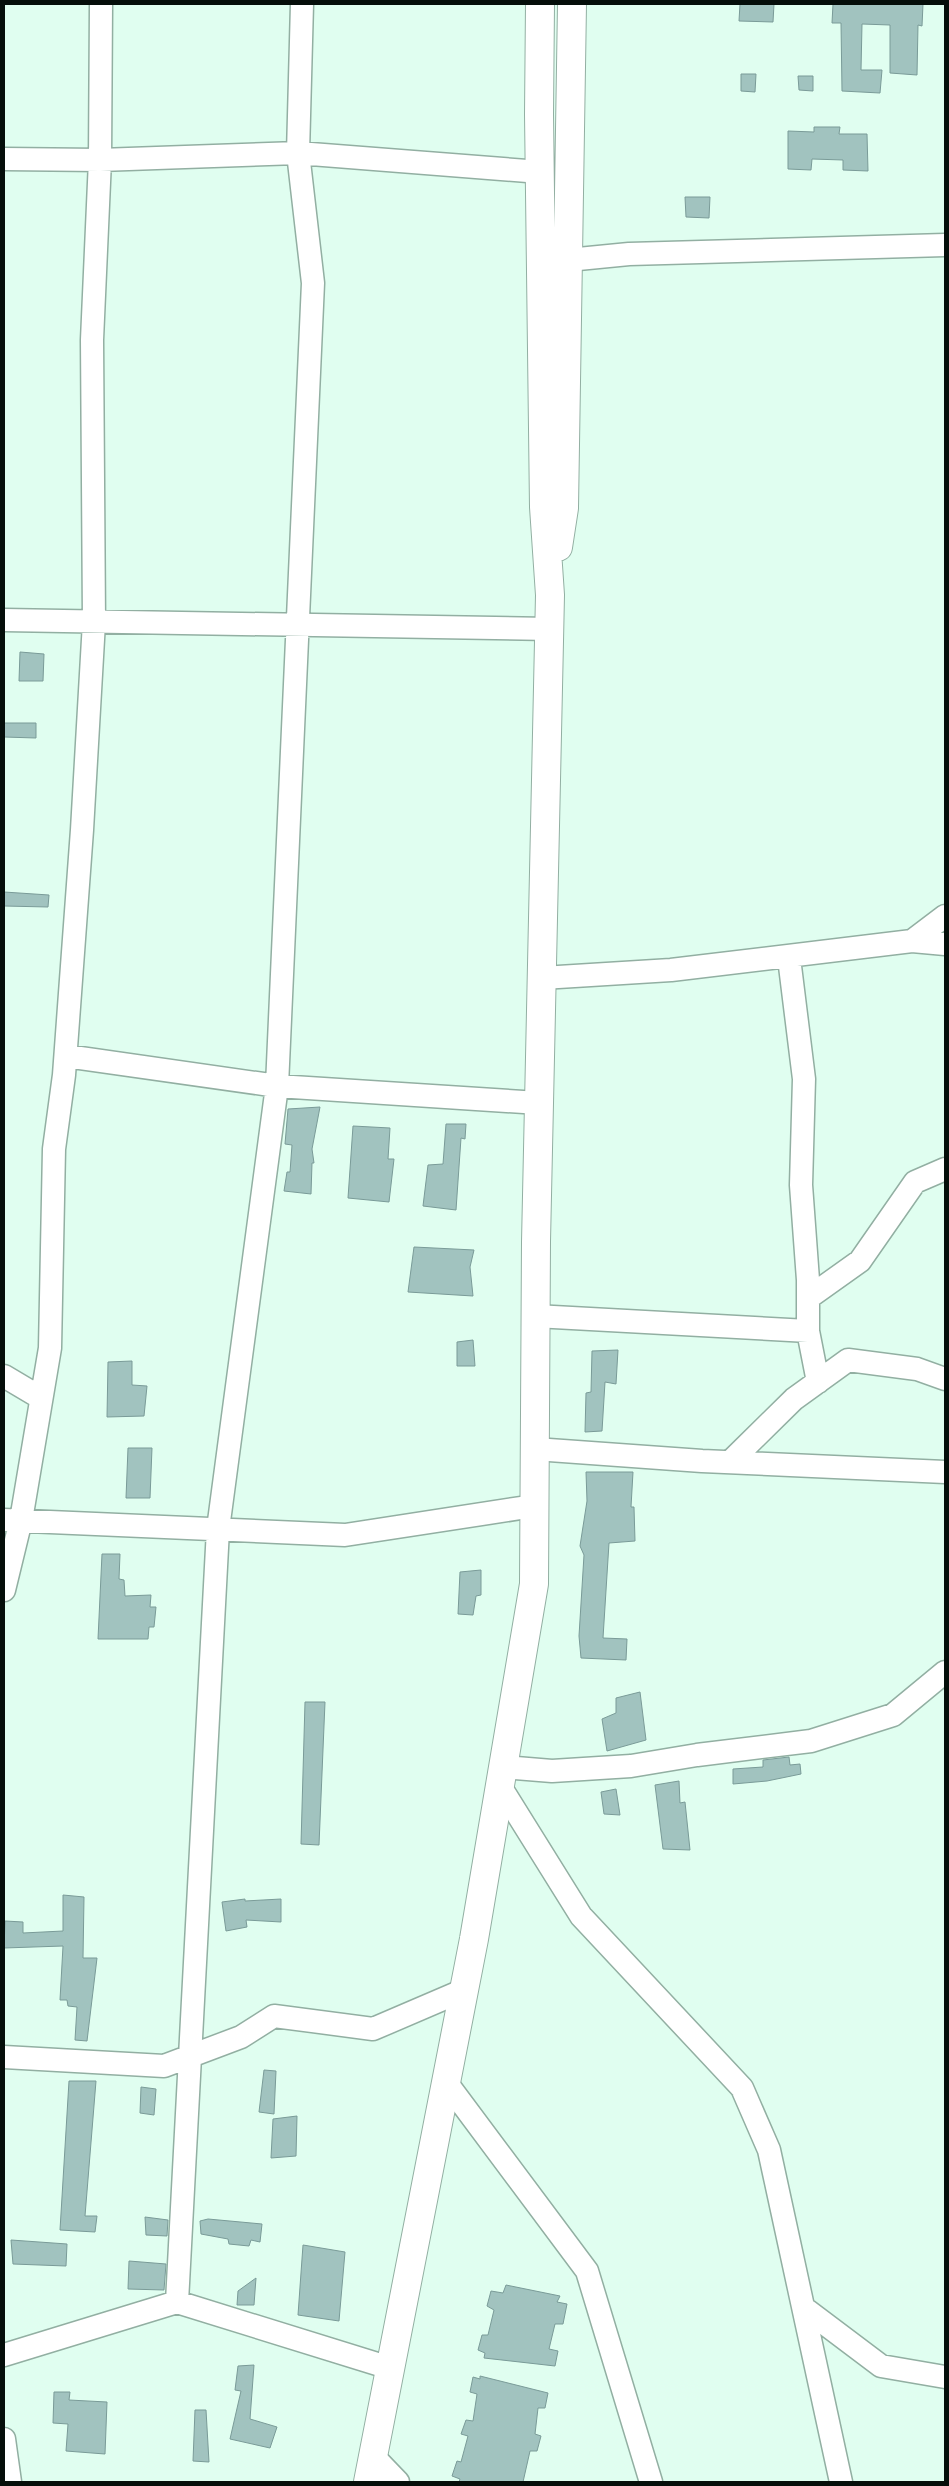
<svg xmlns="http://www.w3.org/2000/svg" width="949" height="2486" viewBox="0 0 949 2486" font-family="'PT Serif',serif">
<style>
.building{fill:#a1c3bf;stroke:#7a9b98}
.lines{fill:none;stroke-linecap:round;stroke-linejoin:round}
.minor-casing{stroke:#92afa2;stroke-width:25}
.highway-casing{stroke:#92afa2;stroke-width:30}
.minor{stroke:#fff;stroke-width:22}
.highway{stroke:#fff;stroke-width:28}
</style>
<rect width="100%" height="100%" fill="#e0fef0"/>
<!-- building -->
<path class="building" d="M740,4H774L773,22L739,21Z
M833,4H923L922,26L918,25L917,75L890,73V25L862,24L861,70H882L880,93L842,91L841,23H832Z
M741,74H756L755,92L741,91Z
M798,76H813V91L799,90Z
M814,127H840L839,134H867L868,171L843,170V160L812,159L811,170L788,169V131L814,132Z
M685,197H710L709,218L686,217Z
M20,652L44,654L43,681H19Z
M4,723H36V738L4,737Z
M4,892L49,895L48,907L4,906Z
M320,1107L312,1149L314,1163H312L311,1194L284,1191L287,1172H290L292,1145L285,1144L288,1109Z
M446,1124H466L465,1139L461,1138L456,1210L423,1206L428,1165L443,1164Z
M353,1126L390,1128L388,1159H394L389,1202L348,1198Z
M414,1247L474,1250L470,1267L473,1296L408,1292Z
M473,1340L475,1366H457V1342Z
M618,1350L616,1384L605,1382L602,1431L585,1432L586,1393L591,1392L592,1351Z
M132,1361V1385L147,1386L144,1416L107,1417L108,1362Z
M128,1448H152L150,1498H126Z
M586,1472H633L631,1507H634L635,1541L609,1543L603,1638L627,1639L626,1660L581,1658L579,1636L584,1555L580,1546L587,1501Z
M102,1554H120L119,1579L124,1580L125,1596L151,1595L150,1607H156L154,1627H149L148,1639H98Z
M481,1570V1595L476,1596L473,1615L458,1614L460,1572Z
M640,1692L646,1740L607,1751L602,1719L616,1713V1698Z
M305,1702H325L319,1845L301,1844Z
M789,1757L790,1765L800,1764L801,1774L767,1781L733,1784V1769L763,1767V1760Z
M679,1781L680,1803L685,1802L690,1850L663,1849L655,1785Z
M616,1789L620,1815L604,1814L601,1792Z
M63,1895L84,1897L83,1958H97L87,2041L75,2040L77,2007L68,2006L67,2000H60L63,1946L4,1948L5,1921L23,1922V1933L63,1931Z
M245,1899V1901L281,1899V1922L246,1920L247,1927L226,1931L222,1902Z
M264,2070L276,2071L274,2114L259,2112Z
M69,2081H96L85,2216H97L95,2232L60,2230Z
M141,2087L156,2089L154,2115L140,2113Z
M297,2116L296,2156L271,2158L273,2119Z
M145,2217L168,2220L167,2236L146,2235Z
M208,2219L262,2224L260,2242L251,2240L249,2246L229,2244L228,2239L201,2234L200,2221Z
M11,2240L67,2244L66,2266L13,2264Z
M303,2245L345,2252L339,2321L298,2315Z
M129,2261L166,2264L164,2290L128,2289Z
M256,2278L254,2305H237L238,2291Z
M506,2285L560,2296L557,2302L567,2304L563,2324H555L549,2349L558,2351L555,2366L484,2358L485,2353L478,2350L482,2335H488L494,2310L487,2306L491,2291L503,2293Z
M254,2365L250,2419L277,2427L270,2448L230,2439L241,2391L235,2390L238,2366Z
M480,2376L548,2393L545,2408H538L535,2434L541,2436L537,2451H530L523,2482H459L460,2479L452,2476L457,2461L461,2462L468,2436L461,2434L466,2420L473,2421L477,2394L470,2392L473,2377L480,2379Z
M54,2392H70L69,2400L107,2402L105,2454L66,2451L68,2424L53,2423Z
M195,2410H206L209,2462L193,2461Z"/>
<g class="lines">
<defs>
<path id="minor" d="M302,4L298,153L313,283L277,1086L539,1103
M4,159L100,160L298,153L540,172
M568,260L629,254L945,245
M4,620L550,629
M912,941L945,916
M789,958L804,1079L801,1185L808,1280V1331L818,1382
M542,978L671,970L912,941L945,944
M66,1056L277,1086L218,1529L177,2302
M808,1298L860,1261L915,1182L945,1169
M535,1316L808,1331
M4,1376L41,1398
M535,1449L702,1461L945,1472
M731,1461L794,1399L848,1360L917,1369L945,1379
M4,1520L345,1535L534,1506
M4,1590L21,1520L50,1348L54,1149L64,1075L82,830L94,622L92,340L100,160L101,4
M503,1767L552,1771L631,1766L697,1755L811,1741L893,1715L945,1672
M500,1786L581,1916L742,2088L769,2150L841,2482
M4,2057L164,2066L241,2037L274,2016L373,2029L464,1990
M446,2082L587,2271L651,2482
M804,2308L881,2366L945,2377
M4,2355L177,2302L390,2368
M4,2439L10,2482
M373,2456L398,2482"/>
<path id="highway" d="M558,547L564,508L572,4
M368,2482L474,1939L534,1584L536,1242L550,595L544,507L539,114L540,4"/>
</defs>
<!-- minor casing -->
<use href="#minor" class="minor-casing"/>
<!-- highway casing -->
<use href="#highway" class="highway-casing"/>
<!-- minor -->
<use href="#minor" class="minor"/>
<!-- highway -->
<use href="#highway" class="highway"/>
</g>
<!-- border -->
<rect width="949" height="2486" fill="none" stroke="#050e0a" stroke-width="10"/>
</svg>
